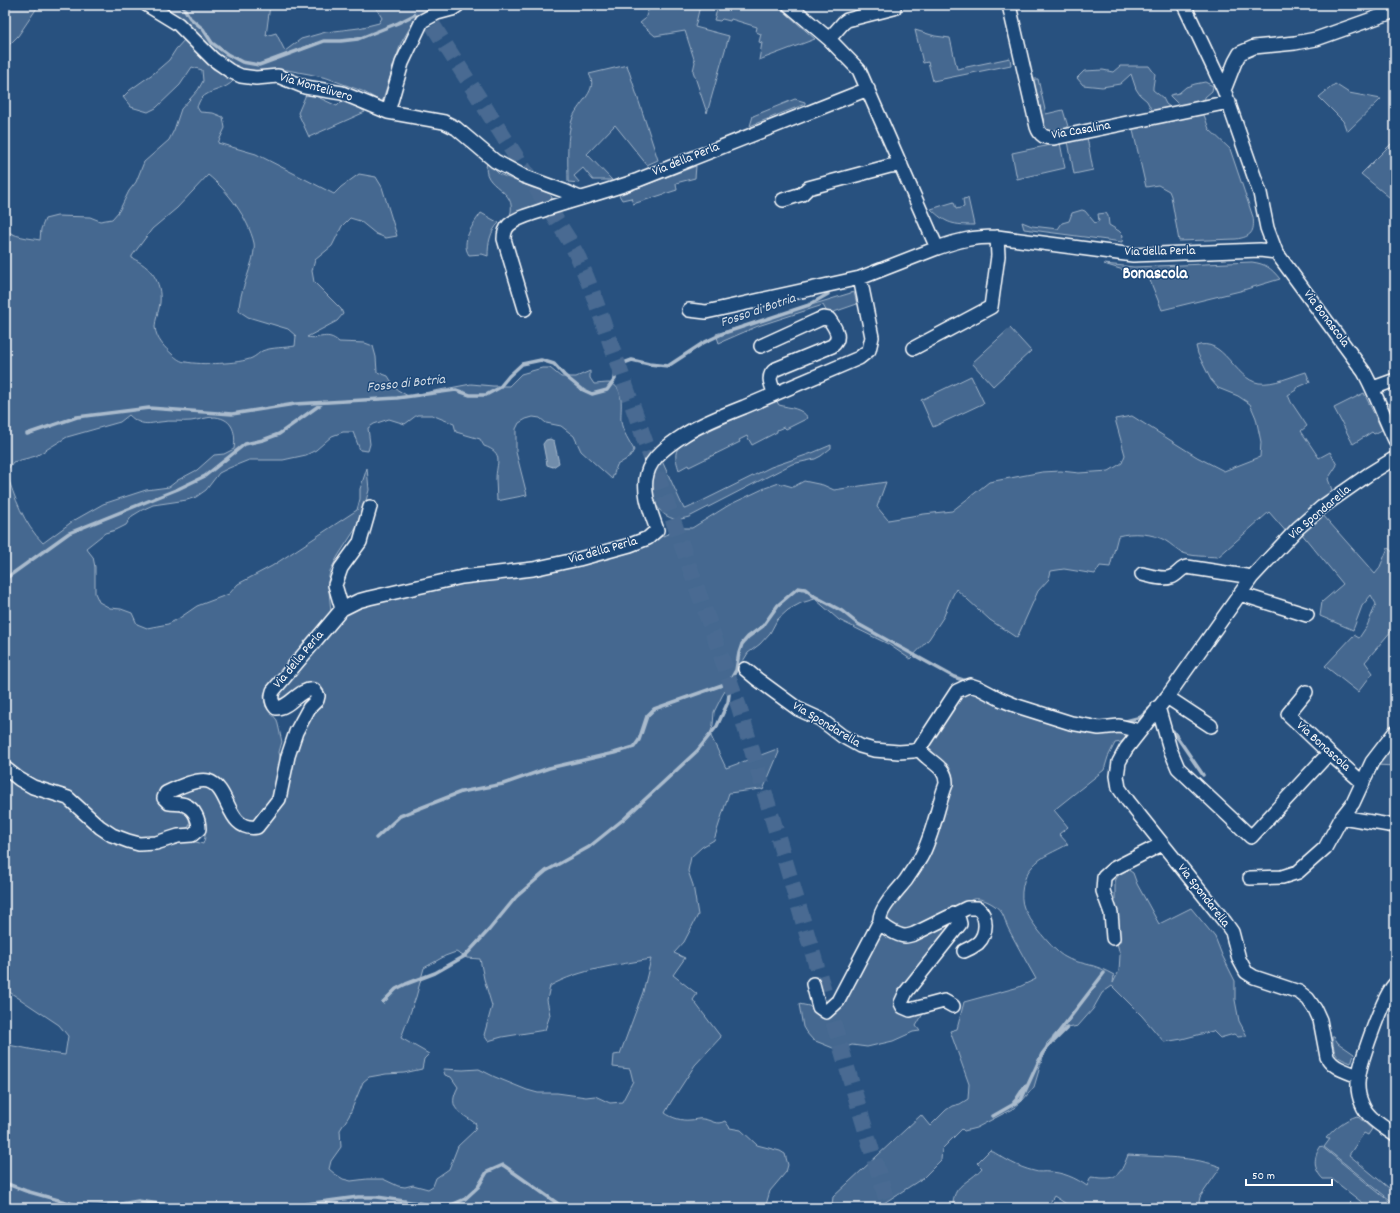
<svg xmlns="http://www.w3.org/2000/svg" width="1400" height="1213" viewBox="0 0 1400 1213" font-family="Dekko,sans-serif">
<style>
.green{fill:#446890;stroke:#a2b4c8;fill-rule:evenodd}
.water{fill:#718dab;stroke:#aabbcd}
.lines{fill:none;stroke-linecap:round;stroke-linejoin:round}
.stream{stroke:#aabbcd;stroke-width:3.5}
.major-tunnel{stroke:#486b92;stroke-width:16;stroke-dasharray:16 8;stroke-linecap:butt}
.minor-casing{stroke:#fff;stroke-width:16}
.minor{stroke:#1f4a7a;stroke-width:13}
.labels{text-anchor:middle;dominant-baseline:central;stroke-width:3;stroke-linejoin:round;paint-order:stroke}
.street-label{font-size:13px;fill:#fff;stroke:#1f4a7a}
.water-label{font-size:14px;font-style:italic;fill:#d4dde6;stroke:#1f4a7a}
.district-label{font-size:17px;font-weight:bold;fill:#fff;stroke:#1f4a7a}
</style>
<rect width="100%" height="100%" fill="#28517f"/>
<filter id="ink" filterUnits="userSpaceOnUse"><feTurbulence type="fractalNoise" baseFrequency=".025" numOctaves="2"/><feDisplacementMap in="SourceGraphic" scale="8" xChannelSelector="R" yChannelSelector="G"/><feConvolveMatrix kernelMatrix="1 2 1 2 8 2 1 2 1" color-interpolation-filters="sRGB"/></filter>
<g filter="url(#ink)">
<!-- green -->
<path class="green" d="M5,5H39L18,36L5,49Z
M161,5H270L266,36L276,33L285,51L301,39L326,32L359,28L379,23L382,18L374,5H418L419,8L415,19L401,43L382,102L362,91L327,78L309,74L287,70L265,72L242,71L208,47L165,10Z
M650,5H777L815,39L759,60L762,43L759,42L761,34L756,32L757,27L731,19L730,21L722,19L720,21L714,20L717,10L700,6L695,27L729,36L707,113L693,71L695,62L685,31L655,36L640,23L645,19Z
M915,30L935,36L950,38L957,69L1010,58L1011,65L933,81L928,62L923,63Z
M185,39L213,69L234,80C225,91 209,89 201,99C199,101 198,105 197,107L200,112L213,113L223,117L225,128L218,143L256,154L334,194L341,187L359,174L376,177L382,187L397,236L386,238L376,234L360,221L350,218L342,226L332,246L315,260L312,271L314,282L341,309L343,314L337,321L307,337C321,340 327,331 339,342L365,343L373,346L376,357L377,372L388,376L396,389L408,396L471,384L493,386H509L521,374L542,368H550L561,377H576L590,371V378L594,384C598,384 604,383 609,383C626,386 620,410 621,421C622,431 630,442 634,450L630,457L617,465L612,479L581,451L574,436L561,426L546,423L540,418L533,417L526,419L519,423L516,429V452L527,495L497,501C497,494 496,486 496,479C496,463 505,453 484,446L480,439L456,432L454,424L432,415H417L405,424L389,419L374,424L368,428L370,444L368,451L360,450L353,432H343L332,436L316,450L306,455L283,460H249L229,468L219,473L206,490L196,497L187,500L153,505L142,510L132,516L126,525L116,530L105,533L86,548L93,557L95,567V593L99,602L110,608L121,609L132,613L137,624L147,628L168,624L178,619L197,606L229,594L238,584L272,566L357,510L360,499V489L367,468L369,490L360,522L338,556L330,571L328,582L331,611L327,619L268,685L264,695L266,707L277,720L282,742L279,752L282,766L277,794L268,808L257,823L251,825L245,824L240,821L232,809L224,793L221,782L201,774L177,783L160,792L158,798C162,808 174,808 184,811C198,830 184,829 170,833C163,836 155,841 147,841C136,841 127,837 116,835L112,842C126,848 143,852 158,849C177,844 182,837 203,844C210,827 199,812 187,801H179L170,798C230,756 219,830 248,833C260,834 266,825 272,816C275,812 278,809 280,804C287,790 288,774 292,760C296,748 300,736 305,725C308,717 314,712 319,705C322,701 323,696 324,691C313,671 295,690 282,699H279L277,695L281,685L332,626L348,611L363,602L445,584L539,572L630,549L683,528H692L729,505L765,488L779,483L793,487L804,481L823,485L834,490L886,482L877,507L888,520L924,514L952,511L989,482L1042,472L1061,471L1079,473L1109,471L1122,463L1125,455L1115,419L1132,416L1197,457L1224,471L1260,457L1261,442L1256,418L1250,404L1238,396L1218,388L1211,380L1198,354L1196,346C1224,336 1234,379 1259,383C1274,385 1292,376 1306,372L1310,382L1296,388V390L1288,395L1291,402L1307,426L1301,431L1319,458L1330,452L1337,465L1328,479L1332,490L1329,499L1316,508L1288,534L1269,512L1218,557C1206,556 1191,557 1181,552C1176,549 1171,544 1166,541C1154,533 1131,532 1118,536L1110,567L1100,566L1095,574L1064,569L1051,571L1049,579L1038,591L1017,638L990,620L956,589L949,603L944,616L929,639L910,659L888,644L839,620L815,599L801,603L788,610L777,620L770,633L760,644L748,653L722,696L714,712L713,725L710,734L726,768L777,749L779,752L763,790L761,789L729,793L714,840L702,847L691,857L688,871L693,885L698,915L684,942L674,953L685,958L673,975L697,994L693,1000L721,1037L695,1065L671,1102L665,1113C672,1118 682,1121 690,1120C695,1120 699,1118 703,1119C712,1120 716,1126 725,1121L730,1128L741,1130L757,1145L780,1151L785,1154L788,1165L786,1172L770,1191L765,1208H402L391,1205L373,1203L368,1208H5V1046L8,1045C27,1048 45,1053 65,1055L68,1036L59,1025L5,989V229C13,237 29,238 40,240L41,229L45,219L57,216L90,217L100,221L112,219L119,211L129,191L136,182L144,162L169,140L174,130L181,109L198,90L203,81L202,70L192,67L180,85L156,108L148,112L131,107L123,97L130,90L154,73L169,60L176,49ZM208,175C228,191 248,218 254,243C255,248 253,258 251,264C247,279 239,295 239,311L248,317L288,329L296,336L295,346C285,348 272,347 262,351C259,353 256,356 252,358C239,364 200,365 186,362C181,362 176,358 173,355C165,348 156,339 155,327C155,320 159,311 160,303C162,281 151,267 132,258V256L152,229L177,208ZM129,415C132,418 136,421 139,422C146,425 153,423 160,422C171,420 181,422 191,421C199,420 207,417 215,417C234,419 236,434 234,449L224,454L214,455L197,470L178,480L169,487L146,490L103,504L73,521L43,543C23,523 15,498 6,472L13,462L36,456L67,437L120,422ZM456,952L467,958L480,959L484,979L492,1006L484,1035L488,1041L502,1037L545,1030L550,1015L547,1000L550,986C580,969 618,965 651,959L643,992L620,1054L614,1055L613,1067L630,1069L633,1081L622,1102L610,1103L595,1096L586,1097L557,1093H538L527,1090L495,1077L479,1069L463,1070L443,1069L445,1075L451,1077L458,1087C446,1110 461,1112 476,1124L475,1130L458,1146L449,1169L436,1178L433,1186L428,1189L413,1185L405,1187L398,1186L383,1179H367L351,1181L343,1179L335,1174L329,1169L331,1161L341,1147L340,1130L349,1116L363,1082L369,1077L386,1074L404,1073L422,1069L424,1059L429,1054L401,1038L416,997L424,968L445,956Z
M627,65L658,160L647,165L615,125L587,154L612,180H593L583,168L574,176L580,183L568,182C568,163 566,135 573,117C579,102 599,90 589,74Z
M1120,66H1149L1155,74L1153,87V90L1163,98L1166,104L1174,110L1180,106L1170,96V95L1179,93L1186,87L1195,84L1205,82L1213,86L1212,91L1205,97L1203,112L1209,129L1230,149L1253,217C1255,232 1251,237 1236,239L1179,241L1171,196L1169,191L1158,185L1146,187L1132,126L1158,115L1151,109L1147,101L1140,95L1136,89L1131,74L1120,84L1102,87L1083,85L1077,78L1084,71L1103,70L1113,72Z
M1033,79H1038L1046,114L1063,110L1069,130L1049,132L1046,130Z
M1335,84L1349,93L1381,99L1347,132L1343,121L1319,97Z
M307,92L337,106L345,98L365,112L309,137L298,113Z
M795,99L805,102V104L750,126L753,116Z
M1087,137L1093,170L1074,174L1068,141Z
M1395,140V202L1361,174Z
M1060,143L1065,168L1017,179L1012,153Z
M487,162L499,174L548,194L552,197L551,202L516,215L510,216C519,187 480,190 487,162Z
M696,166L695,178L676,183L677,190L633,204L631,198L622,200L619,195Z
M968,198L974,225C954,225 946,224 931,209L954,202L956,209L964,207L963,199Z
M1082,210L1085,211L1095,223L1099,221L1098,214L1106,213L1108,216L1109,225L1119,231L1123,235L1122,242L1024,229L1022,222L1032,226L1058,229L1062,223L1069,221L1072,213Z
M481,213L499,223C490,231 488,244 488,256L482,254L469,255C460,242 473,224 481,213Z
M1252,262C1266,264 1271,268 1280,279L1240,291L1162,310L1149,278L1104,264L1134,267Z
M854,292L857,304L828,314L823,305L758,326L719,343L716,334Z
M1010,328L1031,351L993,386L972,363Z
M971,376L984,403L933,427L921,400Z
M1364,393L1382,430L1374,434L1372,432L1353,444L1334,408Z
M776,400L779,405C790,408 802,408 808,418L786,429L784,427L777,430V432L752,445L747,436L739,440L740,442L689,467L688,465L679,470C675,457 673,451 684,442Z
M831,445V448L821,456L815,459L792,464L689,517C685,518 679,520 674,519C650,513 643,476 662,461L684,509L688,508L771,467L812,453Z
M1322,514L1375,574L1379,569L1388,548L1395,554V632L1392,630L1365,662L1373,673L1358,692L1325,666L1354,635L1359,638L1367,626L1376,604L1371,595L1362,606L1353,630L1320,616L1322,602L1343,584L1301,533Z
M971,690L1122,731L1126,738L1121,742L1115,743L1108,757L1104,770L1054,810L1068,827L1059,834L1068,844C1055,852 1042,855 1032,867C1023,876 1019,896 1024,908C1029,920 1053,951 1065,957C1071,961 1079,962 1086,964C1096,966 1105,970 1114,975L1113,983L1119,971L1120,955L1117,943L1115,920V882C1116,877 1122,871 1127,869L1133,873L1137,884L1159,924L1191,908L1215,937L1222,955L1235,981V1000L1239,1021L1247,1036L1238,1037L1234,1034L1220,1038L1213,1031L1182,1039L1164,1042L1142,1016L1112,986L1102,993L1093,1009L1078,1026L1068,1028L1063,1027L1060,1029L1047,1043L1034,1087L1022,1101L1014,1108L976,1128L964,1131L962,1129L942,1149L941,1160L923,1178L884,1203L880,1208H834L832,1205L833,1197L921,1115L930,1126L946,1110L952,1106L960,1104L968,1099L969,1084L950,1031L957,1029L964,1002L1019,987L1036,979C1027,963 1018,947 1009,930C1006,925 1005,918 1002,913C997,905 982,897 973,899L912,931H900L888,921L887,908L905,888L948,788L928,754L926,746L955,698Z
M1395,737V766L1376,765Z
M953,920V926L897,1003L924,1012L916,1026L920,1031L913,1032L893,1041L867,1047L852,1045L844,1048H833L813,1040L806,1032L803,1027L799,1004L809,1006L817,1013L824,1014L878,933L883,931L888,933Z
M1332,1037H1334L1338,1043L1354,1054L1351,1063C1333,1056 1335,1055 1332,1037Z
M1357,1116L1372,1129L1368,1135L1364,1133L1349,1155L1395,1193V1204L1324,1147L1330,1139H1328L1326,1138C1335,1128 1344,1120 1357,1116Z
M1321,1146L1395,1206V1208H1369L1332,1179H1323C1313,1169 1313,1157 1321,1146Z
M990,1150C1005,1159 1017,1167 1034,1171C1039,1173 1044,1171 1049,1172C1062,1172 1076,1178 1087,1186L1091,1177C1116,1180 1119,1178 1128,1155C1157,1157 1194,1156 1221,1167L1200,1197L1199,1202L1201,1206L1204,1208H1067L1068,1205L1054,1196L1047,1208H953C952,1183 969,1184 982,1168L977,1163Z"/>
<!-- water -->
<path class="water" d="M550,439L554,441L559,463L553,467L547,465L543,444L546,440Z"/>
<g class="lines">
<!-- stream -->
<path class="stream" d="M182,5L190,18L203,29L212,43L227,54L242,62L259,65L324,41H341L358,39L398,23L418,13
M27,434L77,417L149,408L232,414L295,404L397,398L456,390L470,395H486L499,388L509,376L522,364L541,360L554,364L564,375L581,389L592,394L607,390L615,379L616,371L621,364L632,360L649,364L668,366L703,343L724,333L809,305L828,294
M1393,514L1395,510
M5,579L69,533L178,489L205,476L245,444L263,440L279,434L324,402
M1122,722L1141,717L1149,709
M1173,731L1203,775
M376,838L400,816L461,792L503,784L549,768L614,753L634,747L639,740L647,716L654,709L722,685L731,679
M383,1002L396,989L406,984L435,973L465,956L489,930L516,897L546,871L589,847L625,818L697,751L717,726L728,702L731,679L736,670L739,653L742,644L748,637L763,626L778,605L798,588L805,589L814,596L842,611L858,624L954,677L963,680L970,681
M1054,1041L1067,1028
M1014,1102L1016,1100L1025,1086
M993,1116L1021,1100L1042,1054L1104,973
M5,1183L26,1191L87,1208L121,1204L138,1201L190,1208
M57,1208L61,1201
M298,1208L306,1204L358,1197H377L431,1205L449,1206L465,1199L478,1187L487,1172L503,1165L564,1208"/>
<!-- major-tunnel -->
<path class="major-tunnel" d="M420,5L569,240L579,259L592,291L739,707L889,1208"/>
<defs>
<path id="minor" d="M147,5L178,24L213,59L230,71L241,76L256,78L278,76L305,87L342,93L388,112L444,122L456,128L495,161L523,176L564,191L580,198
M789,5L829,39L859,70L937,248C960,240 973,237 997,237L1133,255L1260,250L1276,252
M1009,5L1037,127C1040,136 1045,138 1054,138L1229,102
M1184,5L1224,90L1260,193L1267,228L1276,252L1364,372C1376,394 1384,417 1395,440
M829,39L843,23L847,20L894,8V5
M1224,90L1235,62L1240,53L1254,47L1295,43L1316,39L1395,11
M388,112L402,63L422,21L437,13L452,9L458,5
M783,200L802,194L808,188L890,166L901,165
M525,309L504,239C504,234 505,229 509,225C519,216 534,214 546,209C577,199 608,191 638,180L868,89
M689,310L706,312L860,278L937,248
M761,346L818,320L823,318L829,319C836,329 842,338 832,346L776,369C766,376 771,384 775,394
M914,348L991,307L998,256L997,237
M1373,388L1395,380
M1142,574C1150,576 1163,580 1171,577C1178,575 1180,568 1187,567L1252,577
M1240,594L1307,615
M342,609L335,585L341,568L360,542L370,507
M745,669L757,679L798,709L820,719L842,736L860,746L874,750L899,752L913,751L919,749L957,691L970,685L979,688L1000,699L1017,706L1071,723L1099,728L1119,726L1140,731
M1306,692L1288,714L1329,753L1363,783
M1167,697L1211,726
M1158,707L1170,749L1178,768L1251,837L1329,753
M919,749C929,763 947,766 946,784C937,808 933,835 921,857C917,864 911,872 906,880C900,888 879,909 880,920C881,927 899,936 905,936C908,936 911,935 914,934L967,908H978C988,917 987,934 978,943C974,946 969,949 964,951
M5,768L19,779L33,787L68,798L100,827L112,835L128,841L139,844L156,843L178,836L192,835L199,829C199,820 195,809 185,805C181,803 174,804 169,803L164,798L166,793C176,788 198,778 208,781C231,788 226,832 257,827L279,799L288,756L296,732L309,708L317,700L318,696L314,690C298,688 291,708 276,708C271,702 271,697 273,691L342,609L358,601L369,598L462,577L533,569L579,559L630,545L648,538L657,530C651,512 642,493 647,474C651,457 670,444 684,435C702,423 724,415 744,407C783,390 821,374 859,358L869,350L872,337L860,278
M1342,817L1395,826
M1250,878L1282,877L1298,872L1325,848L1342,817L1353,803L1372,762L1395,732
M1113,938L1111,913L1103,891L1104,877L1113,869L1162,844
M813,984L819,1007L826,1012L838,1001L880,921
M1395,984C1384,993 1362,1058 1359,1074C1357,1084 1358,1095 1362,1104C1367,1118 1384,1127 1395,1135
M953,1006L944,1001L910,1010L903,1007L901,1003L906,992L960,924L959,920L954,914
M1359,1076C1347,1072 1333,1068 1327,1057L1320,1020L1315,1009L1308,999L1299,992L1254,977L1246,972L1239,959L1232,932L1225,922L1128,801L1119,788L1117,776L1119,762L1126,749L1167,697L1252,577L1298,528L1322,507L1369,474L1395,458"/>
</defs>
<!-- minor casing -->
<use href="#minor" class="minor-casing"/>
<!-- minor -->
<use href="#minor" class="minor"/>
</g>
</g>
<g class="labels">
<!-- street labels -->
<g class="street-label">
<text transform="translate(316 88) rotate(16)">Via Montelivero</text>
<text transform="translate(1081 131) rotate(-10)">Via Casalina</text>
<text transform="translate(686 160) rotate(-22)">Via della Perla</text>
<text transform="translate(1160 252) rotate(-1)">Via della Perla</text>
<text transform="translate(1326 319) rotate(53)">Via Bonascola</text>
<text transform="translate(1320 513) rotate(-40)">Via Spondarella</text>
<text transform="translate(603 551) rotate(-16)">Via della Perla</text>
<text transform="translate(299 660) rotate(-50)">Via della Perla</text>
<text transform="translate(826 725) rotate(31)">Via Spondarella</text>
<text transform="translate(1323 747) rotate(42)">Via Bonascola</text>
<text transform="translate(1203 896) rotate(52)">Via Spondarella</text>
</g>
<!-- water labels -->
<g class="water-label">
<text transform="translate(758 311) rotate(-19)">Fosso di Botria</text>
<text transform="translate(406 384) rotate(-6)">Fosso di Botria</text>
</g>
<!-- district labels -->
<g class="district-label">
<text x="1155" y="275">Bonascola</text>
</g>
</g>
<!-- margin -->
<rect width="1400" height="1213" fill="none" stroke="#1f4a7a" stroke-width="20"/>
<rect x="10" y="10" width="1380" height="1193" fill="none" stroke="#fff" stroke-width="1.5" filter="url(#ink)"/>
<!-- scale -->
<path d="M1246 1179v6h86v-6" fill="none" stroke="#ffffff" stroke-width="2"/>
<text x="1252" y="1179" font-size="12" fill="#ffffff" stroke="#1f4a7a" stroke-width="3" paint-order="stroke">50 m</text>
</svg>
